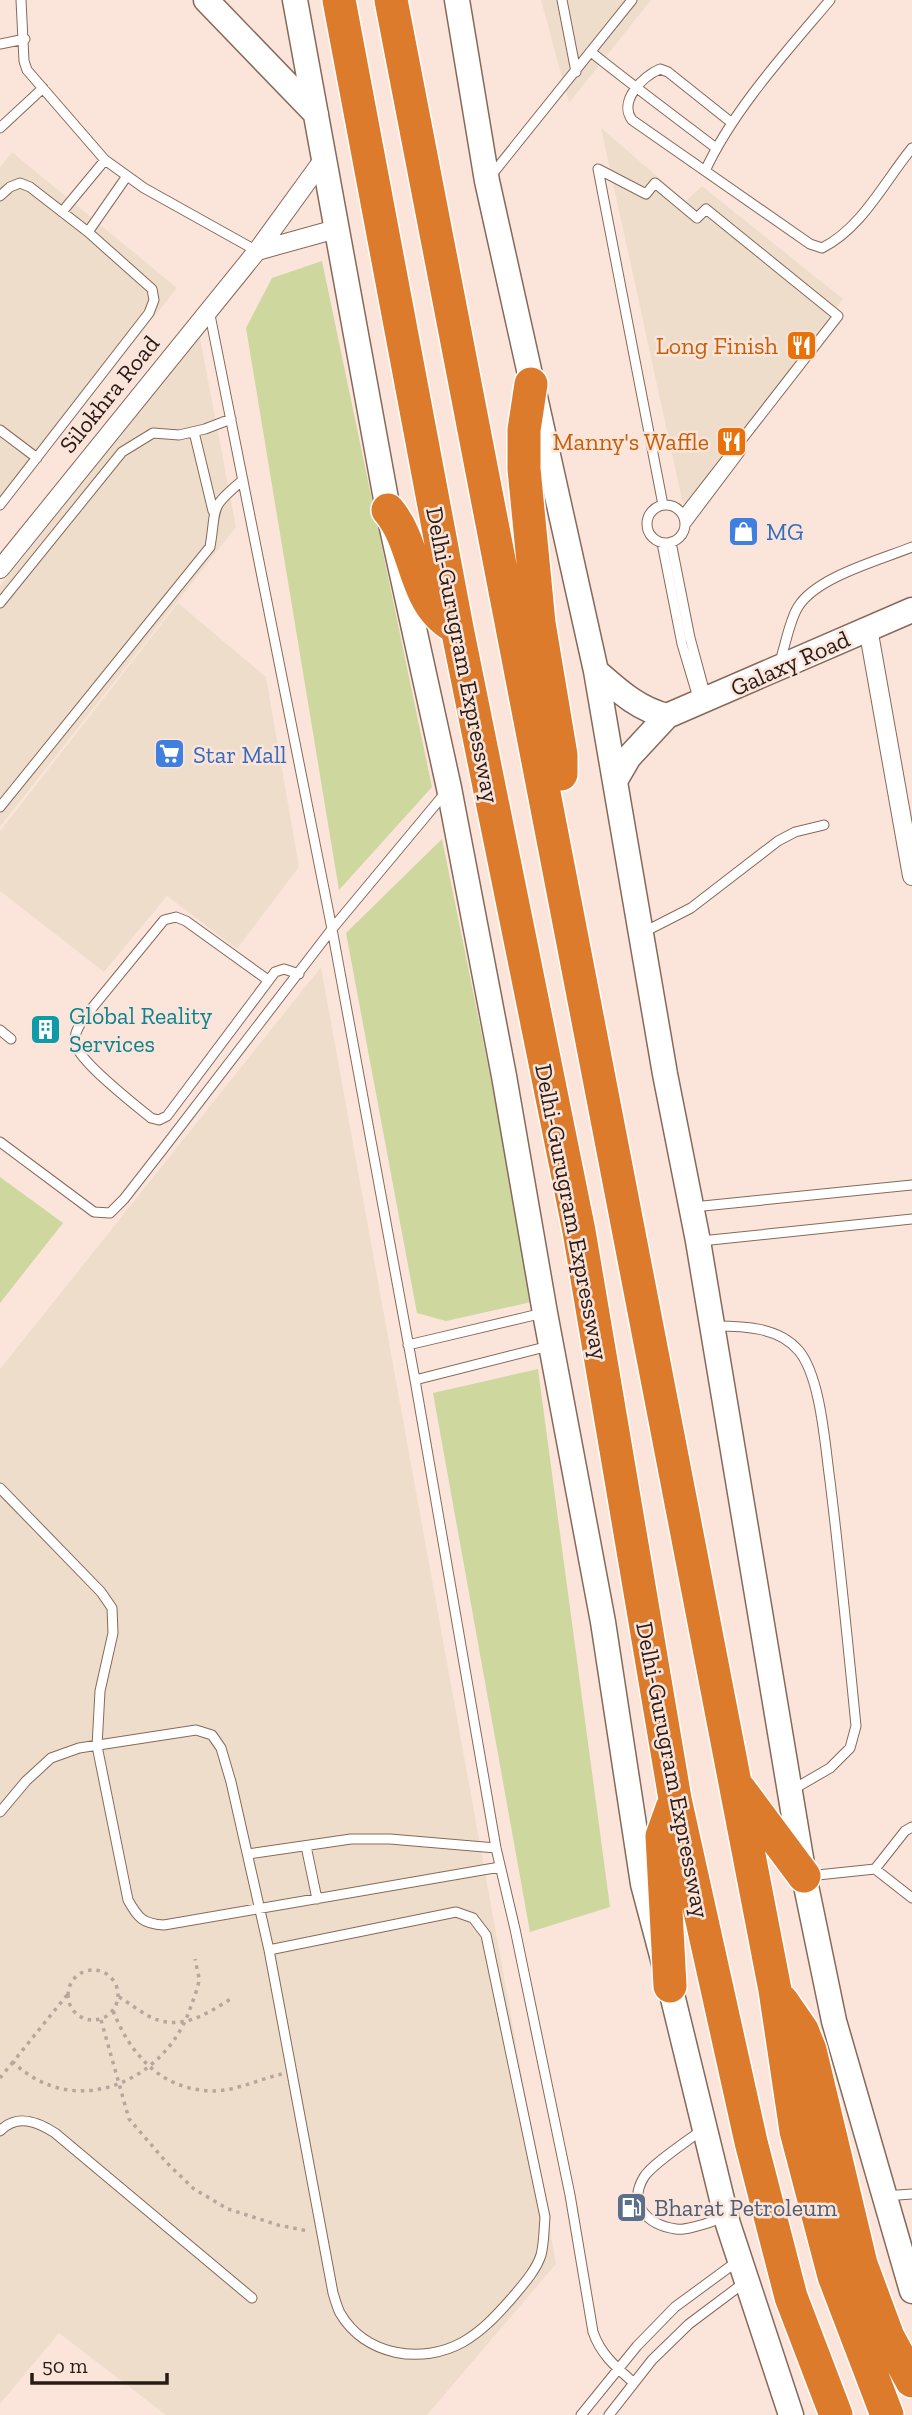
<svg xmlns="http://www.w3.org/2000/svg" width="912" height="2415" viewBox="0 0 912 2415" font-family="'Zilla Slab',serif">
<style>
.commercial{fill:#efddcc}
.green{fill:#cdd79e}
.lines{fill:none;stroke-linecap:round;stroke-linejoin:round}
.lane-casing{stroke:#876959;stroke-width:11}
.street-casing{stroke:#876959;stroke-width:20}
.secondary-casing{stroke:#876959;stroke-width:27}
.highway-casing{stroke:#fff;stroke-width:36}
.path{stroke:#b8a59c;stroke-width:3.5;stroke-dasharray:3.5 5;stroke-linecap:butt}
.lane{stroke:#fff;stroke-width:9}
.street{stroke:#fff;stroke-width:18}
.secondary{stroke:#fff;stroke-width:24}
.highway{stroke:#dd7b2d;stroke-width:33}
.labels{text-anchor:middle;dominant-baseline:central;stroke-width:5;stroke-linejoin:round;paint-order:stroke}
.food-label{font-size:24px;fill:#c56008;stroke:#fbe5db;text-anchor:end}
.street-label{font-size:24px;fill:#281b15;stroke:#fbe5db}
.shop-label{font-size:24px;fill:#366cbe;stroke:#fbe5db;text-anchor:start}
.culture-label{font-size:24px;fill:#0d838f;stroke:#fbe5db;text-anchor:start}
.service-label{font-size:24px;fill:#4e5e75;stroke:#fbe5db;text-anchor:start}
</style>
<rect width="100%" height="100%" fill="#fbe5db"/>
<!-- commercial -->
<path class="commercial" d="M541,0H651L569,103Z
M601,128L686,201L702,186L843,299L684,509Z
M12,152L177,288L0,512V167Z
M200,338L236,527L0,827V586Z
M178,603L266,677L299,867L237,949L167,896L104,972L0,891V831Z
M321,967L556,2264L427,2415H166L59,2333L0,2404V1369Z"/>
<!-- green -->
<path class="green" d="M322,261L432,787L339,890L246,328L272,278Z
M442,839L536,1301L446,1321L417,1313L346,933Z
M0,1177L63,1223L0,1303Z
M538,1369L610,1907L530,1932L433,1393Z"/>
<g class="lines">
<defs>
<path id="lane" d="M21,0L24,61L27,70L105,160L144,188L257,251
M562,0L576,72
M0,44L25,39
M591,52C632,85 674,116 716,148
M732,123L668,72L660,69C643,76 618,101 632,120L810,244L822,248C862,228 884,182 912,148
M0,128L43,88
M705,171C733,110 787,51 830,0
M490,177L632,0
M0,196L10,187L20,183L30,187L88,232
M62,212L105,160
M209,310L332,929L415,1380L496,1848L515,1929L570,2195L593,2332C601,2355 616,2367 634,2383
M0,430L37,458
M194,432L213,511
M647 524a19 19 0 1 1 38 0a19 19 0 1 1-38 0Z
M0,505L149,313L154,300L152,289L88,232L127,176
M663,505L598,169L646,194L655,183L697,218L706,209L838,316L683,515
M685,525L740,452
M671,542L690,638L706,697
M662,543L682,644L699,701
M0,603L122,452L153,433L179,435L205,429L231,419
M779,664C785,648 789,621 798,607C816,577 880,560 912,547
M0,807L210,547C217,506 208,509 243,480
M644,932L691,908L778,841L795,832L824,825
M268,980L186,921L176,917L164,920L83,1019C78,1028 73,1035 76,1045C80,1062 135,1105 151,1118L159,1120L167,1116L275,972L284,969L299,974
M0,1030L11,1039
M0,1142L94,1212L110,1213L124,1199L163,1149L332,929L446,792
M693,1207L912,1185
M701,1241L912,1219
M715,1326C744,1326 779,1327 799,1351C821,1378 825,1446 830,1481C840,1562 848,1644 856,1726L850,1748L830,1768L792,1790
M408,1345L543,1313
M415,1380L549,1346
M0,1488L101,1592L112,1608L113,1633L100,1691L97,1746L128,1900C138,1918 143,1924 164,1925L500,1867
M0,1812L26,1781L51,1758L79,1748L196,1730L212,1735L221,1748L231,1782L269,1950L333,2293C335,2299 337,2307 340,2313C365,2356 422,2365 463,2342C482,2331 496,2316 511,2299C521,2287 536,2271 541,2255C544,2244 544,2229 545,2217L486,1935L473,1918L456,1912L269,1950
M306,1846L317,1899
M248,1854L351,1839H390L496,1848
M875,1869L905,1831L912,1827
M808,1876L875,1869L912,1898
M703,2129C689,2140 652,2164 644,2177C627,2205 648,2225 676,2229C687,2231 712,2221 724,2218
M0,2131C17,2113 38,2122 55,2133L252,2298
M885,2196L912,2194
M581,2415L637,2346L675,2307L739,2260
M609,2415L652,2360L689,2324L745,2282"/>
<path id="street" d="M257,251L336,229
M0,569L257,251L323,160
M868,628L912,876"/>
<path id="secondary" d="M206,0L316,114
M295,0L388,510L449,788L504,1076L545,1313L603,1622L643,1884L670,1986L728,2224L791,2415
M457,0L487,181L596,671L665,1074L698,1241L804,1876L834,2021L912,2291
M596,671C619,691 638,709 667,716
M615,781L629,757L667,716L912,610"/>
<path id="highway" d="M339,0L457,628L579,1231L675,1799L751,2142L791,2297L836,2415
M391,0L775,1990L796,2131L834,2276L887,2415
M531,384L524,430V469L539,623L561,755V774
M388,510C419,546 411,605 457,628
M740,1790L804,1876
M670,1986L662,1836L672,1808
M782,2001L802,2030L810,2050L861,2264L888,2337L912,2381"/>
</defs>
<!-- lane casing -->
<use href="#lane" class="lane-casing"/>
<!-- street casing -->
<use href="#street" class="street-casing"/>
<!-- secondary casing -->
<use href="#secondary" class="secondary-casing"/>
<!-- highway casing -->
<use href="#highway" class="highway-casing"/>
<!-- path -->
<path class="path" d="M68 1995a25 25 0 1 1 50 0a25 25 0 1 1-50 0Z
M67,1995L13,2062C75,2122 167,2081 191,2006C194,1998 198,1988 199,1980C199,1974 196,1966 195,1959
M119,1997C131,2004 145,2016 158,2020C185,2029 210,2012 232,1998
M113,2011C131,2055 161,2090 213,2091C235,2091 260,2079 282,2074
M101,2020L129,2119L167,2163L194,2189L228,2209L278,2225L308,2231
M0,2078L13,2062"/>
<!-- lane -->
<use href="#lane" class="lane"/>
<!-- street -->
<use href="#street" class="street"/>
<!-- secondary -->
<use href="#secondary" class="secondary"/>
<!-- highway -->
<use href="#highway" class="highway"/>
</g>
<!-- icons -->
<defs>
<symbol id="restaurant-square" viewBox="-11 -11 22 22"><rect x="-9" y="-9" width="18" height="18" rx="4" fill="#e8710a" stroke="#fbe5db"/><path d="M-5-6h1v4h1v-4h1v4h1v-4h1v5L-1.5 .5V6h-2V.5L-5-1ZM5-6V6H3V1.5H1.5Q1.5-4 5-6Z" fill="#fff"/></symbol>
<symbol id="shop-square" viewBox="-11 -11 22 22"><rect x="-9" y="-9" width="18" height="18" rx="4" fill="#3f7fe0" stroke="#fbe5db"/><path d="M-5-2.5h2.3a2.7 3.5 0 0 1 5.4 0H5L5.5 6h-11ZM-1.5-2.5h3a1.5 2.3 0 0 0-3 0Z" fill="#fff"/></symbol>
<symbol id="supermarket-square" viewBox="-11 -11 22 22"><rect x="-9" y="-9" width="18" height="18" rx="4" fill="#3f7fe0" stroke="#fbe5db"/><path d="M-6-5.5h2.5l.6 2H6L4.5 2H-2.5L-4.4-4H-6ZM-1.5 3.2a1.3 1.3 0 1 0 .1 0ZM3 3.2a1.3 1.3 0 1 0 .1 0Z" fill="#fff"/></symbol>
<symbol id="building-square" viewBox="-11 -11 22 22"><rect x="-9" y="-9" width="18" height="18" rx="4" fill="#0f9aa8" stroke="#fbe5db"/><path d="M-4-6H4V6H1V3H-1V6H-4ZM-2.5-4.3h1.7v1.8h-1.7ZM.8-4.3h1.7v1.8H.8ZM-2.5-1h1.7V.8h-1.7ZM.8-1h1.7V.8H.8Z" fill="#fff"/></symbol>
<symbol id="fuel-square" viewBox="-11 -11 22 22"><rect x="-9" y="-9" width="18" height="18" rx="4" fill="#5c6f8a" stroke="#fbe5db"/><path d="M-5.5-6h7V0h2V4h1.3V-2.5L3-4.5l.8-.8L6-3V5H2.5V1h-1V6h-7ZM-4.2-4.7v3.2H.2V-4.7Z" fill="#fff"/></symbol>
</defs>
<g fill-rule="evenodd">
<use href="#restaurant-square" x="784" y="328" width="35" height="35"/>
<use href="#restaurant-square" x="714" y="424" width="35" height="35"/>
<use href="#shop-square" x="726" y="514" width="35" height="35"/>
<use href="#supermarket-square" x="152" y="736" width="35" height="35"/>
<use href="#building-square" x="28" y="1012" width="35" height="35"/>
<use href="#fuel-square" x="614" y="2190" width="35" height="35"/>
</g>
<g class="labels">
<!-- food labels -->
<g class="food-label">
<text x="778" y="345">Long Finish</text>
<text x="709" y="441">Manny's Waffle</text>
</g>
<!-- street labels -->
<g class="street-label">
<text transform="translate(109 394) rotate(-51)">Silokhra Road</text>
<text transform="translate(463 655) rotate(79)">Delhi-Gurugram Expressway</text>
<text transform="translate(790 663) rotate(-24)">Galaxy Road</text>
<text transform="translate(572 1212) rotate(79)">Delhi-Gurugram Expressway</text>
<text transform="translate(673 1770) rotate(79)">Delhi-Gurugram Expressway</text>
</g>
<!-- shop labels -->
<g class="shop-label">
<text x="766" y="531">MG</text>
<text x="193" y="754">Star Mall</text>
</g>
<!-- culture labels -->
<g class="culture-label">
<text x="69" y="1015">Global Reality<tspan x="69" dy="28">Services</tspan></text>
</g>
<!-- service labels -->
<g class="service-label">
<text x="654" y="2207">Bharat Petroleum</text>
</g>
</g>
<!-- scale -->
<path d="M32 2373v10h135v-10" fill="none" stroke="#281b15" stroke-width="3.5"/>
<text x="42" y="2373" font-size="21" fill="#281b15" stroke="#fbe5db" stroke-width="5" paint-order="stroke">50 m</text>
</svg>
